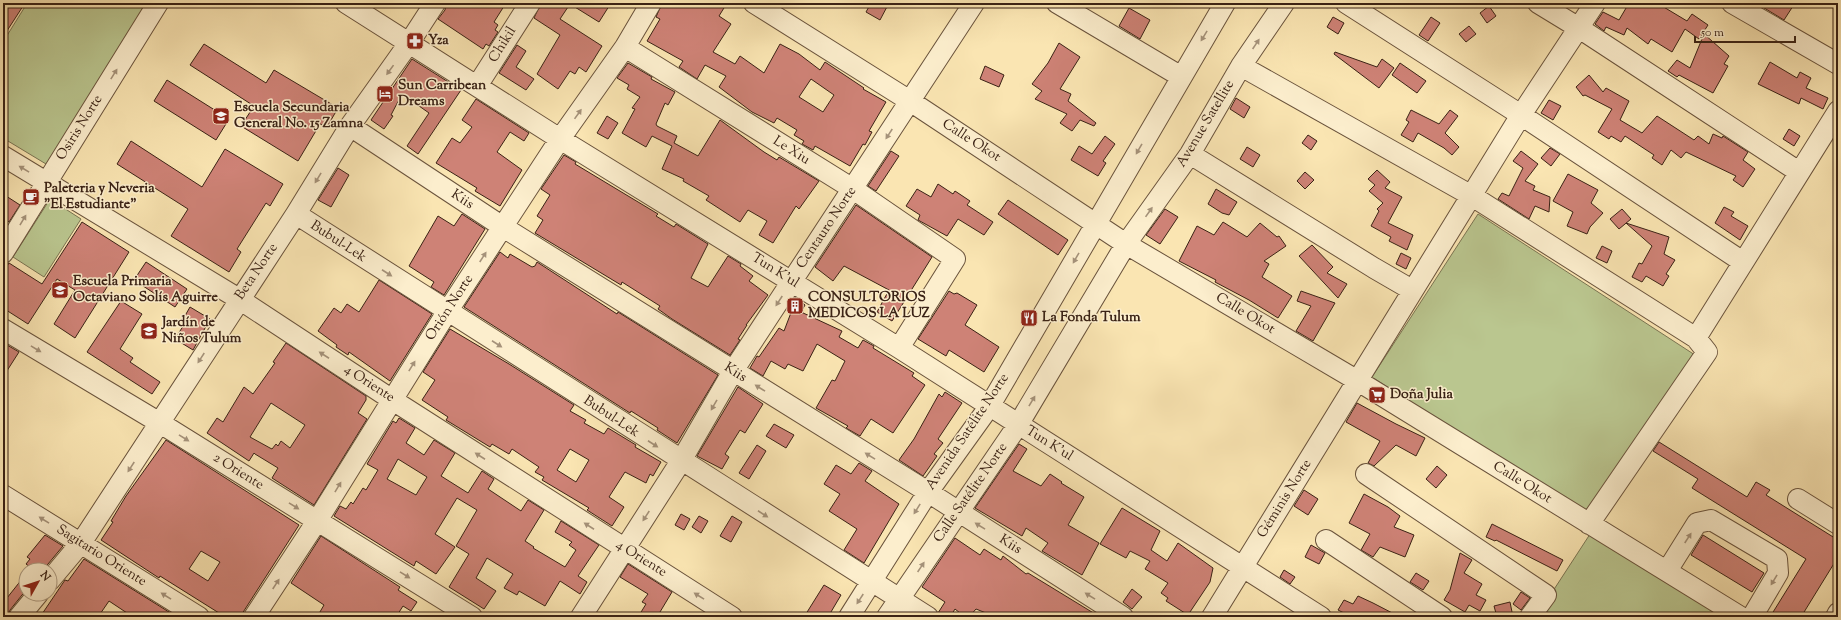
<svg xmlns="http://www.w3.org/2000/svg" width="1841" height="620" viewBox="0 0 1841 620" font-family="'Sorts Mill Goudy',serif">
<style>
.green{fill:#bac68f;stroke:#7a7452}
.building{fill:#ce8276;stroke:#3a2215;fill-rule:evenodd}
.lines{fill:none;stroke-linecap:round;stroke-linejoin:round}
.minor-casing{stroke:#6a533c;stroke-width:22}
.minor{stroke:#fceecd;stroke-width:20}
.oneway{fill:#a5927a}
.labels{text-anchor:middle;dominant-baseline:central;stroke-width:3;stroke-linejoin:round;paint-order:stroke}
.poi-label{font-size:14px;font-weight:bold;fill:#3a2215;stroke:#fceecd;text-anchor:start}
.street-label{font-size:14px;fill:#3a2215;stroke:#fceecd}
</style>
<rect width="100%" height="100%" fill="#fae5b2"/>
<filter id="stains"><feTurbulence type="fractalNoise" baseFrequency=".005" numOctaves="4"/><feColorMatrix values="0 0 0 0 .2 0 0 0 0 .09 0 0 0 0 .02 0 0 0 .5 -.17"/></filter>
<radialGradient id="worn" r=".72"><stop offset=".6" stop-color="#630" stop-opacity="0"/><stop offset="1" stop-color="#630" stop-opacity=".3"/></radialGradient>
<!-- green -->
<path class="green" d="M24,3H147L51,167L3,138V42L26,5Z
M50,199L81,219L44,277L13,257Z
M1478,214L1695,355L1589,519L1372,377Z
M1594,528L1738,617H1536Z"/>
<!-- building -->
<path class="building" d="M3,3H25L3,37Z
M446,3H506L494,22L498,25L495,30L498,32L489,46L486,44L483,49L438,19L445,10Z
M541,3H611L599,22L570,4L560,19L602,46L586,72L579,67L575,74L570,71L558,89L537,74L560,35L534,18Z
M662,3H727L719,16L731,24L713,52L735,64L740,56L764,73L780,44L799,54L820,70L825,62L864,88L863,89L886,102L869,131L872,132L865,145L863,144L850,166L815,146L813,150L802,144L804,141L794,135L797,130L777,118L774,123L752,112L719,87L726,76L705,65L697,79L679,67L683,61L647,41L660,19L656,17ZM811,79L834,95L823,112L799,97Z
M871,3H889L880,20L866,12Z
M1629,3H1657L1687,21L1692,14L1708,25L1699,39L1685,29L1672,52L1651,39L1648,44L1627,28L1624,35L1606,27L1604,31L1595,24L1603,12L1619,20Z
M1756,3H1795L1784,20Z
M1489,6L1496,16L1487,23L1480,13Z
M1129,8L1150,20L1140,39L1119,26Z
M1333,17L1344,23L1338,34L1327,27Z
M1431,17L1440,23L1428,41L1419,35Z
M1469,26L1476,34L1466,42L1459,34Z
M1704,34L1729,56L1724,64L1728,66L1713,93L1679,75L1677,77L1668,71L1677,60L1690,68Z
M1059,43L1080,57L1060,89L1071,94L1068,101L1096,123L1094,126L1080,120L1072,131L1060,123L1067,114L1035,99L1042,91L1032,84L1048,63Z
M204,44L266,83L274,70L338,108L327,127L320,124L298,161L241,126L254,106L190,65Z
M517,45L526,51L516,67L534,79L526,90L499,73Z
M1335,52L1377,67L1382,59L1394,68L1379,88L1334,54Z
M412,59L461,90L418,154L407,146L429,113L402,94L391,115L393,116L384,129L371,120Z
M1770,62L1797,78L1800,72L1811,78L1806,88L1828,98L1823,109L1801,98L1799,104L1758,84Z
M628,63L652,77L651,79L675,92L668,105L665,103L656,124L657,126L677,136L674,143L698,156L720,120L764,152L777,160L779,157L819,181L799,209L796,206L773,243L759,235L767,221L748,210L740,222L706,200L709,196L683,181L684,179L662,169L672,146L652,136L646,147L622,133L635,109L632,108L640,97L627,89L629,85L617,78Z
M1400,63L1426,81L1417,93L1392,75Z
M985,66L1004,75L999,87L980,79Z
M1589,75L1603,92L1606,88L1629,101L1620,120L1642,133L1657,116L1694,140L1698,136L1709,144L1713,134L1722,138L1723,136L1748,152L1743,160L1755,169L1743,187L1733,180L1736,176L1686,152L1681,158L1671,150L1662,165L1652,158L1654,155L1625,136L1621,142L1611,136L1609,139L1598,132L1612,109L1585,95L1583,96L1576,87Z
M167,80L229,119L216,140L154,101Z
M1236,98L1250,107L1244,118L1230,109Z
M476,99L529,133L524,141L510,132L497,152L522,170L500,206L475,191L477,188L436,163L452,138L460,143L472,127L462,120Z
M1549,100L1561,106L1553,120L1541,113Z
M1411,110L1439,124L1450,110L1458,116L1445,133L1459,147L1452,155L1444,148L1418,133L1413,142L1401,135L1409,122L1406,120Z
M607,116L618,123L608,139L597,133Z
M1789,129L1800,136L1794,146L1783,139Z
M1308,135L1317,141L1311,150L1302,143Z
M1105,136L1115,144L1103,161L1106,163L1098,176L1071,160L1079,146L1092,154Z
M131,141L202,187L225,149L283,184L270,206L266,203L237,249L241,252L229,272L171,236L188,209L117,164Z
M1247,147L1260,155L1253,167L1240,159Z
M1550,148L1560,154L1551,166L1541,158Z
M891,151L899,156L876,191L868,186Z
M1521,151L1538,164L1525,181L1535,186L1533,190L1550,197L1549,212L1535,206L1529,219L1498,199L1502,193L1509,196L1523,168L1513,161Z
M564,155L576,162L575,164L658,214L656,216L674,227L676,224L708,244L691,278L708,287L728,256L741,264L740,266L753,276L749,281L768,295L746,325H747L738,339L740,340L730,355L672,319L658,309L660,306L622,282L621,285L535,233L543,220L537,216L550,195L541,189Z
M338,168L349,175L331,207L318,200Z
M1377,170L1390,182L1385,188L1402,197L1388,223L1413,235L1407,250L1389,241L1391,237L1371,226L1379,211L1377,209L1383,203L1369,191L1375,185L1368,179Z
M1305,172L1314,180L1305,189L1297,181Z
M1568,174L1598,190L1591,203L1603,213L1590,227L1587,234L1567,226L1573,212L1553,201Z
M938,184L953,194L955,191L970,201L967,205L993,222L984,235L958,219L947,236L918,220L920,215L906,206L917,189L931,197Z
M1216,189L1237,202L1229,215L1222,213L1208,204Z
M3,194L20,205L9,222L3,218Z
M1008,200L1068,240L1058,255L998,214Z
M856,205L932,257L892,321L877,312L889,290L844,266L833,281L815,267Z
M1724,207L1734,212L1731,216L1748,226L1740,240L1715,223Z
M1165,209L1178,217L1160,244L1146,235Z
M1622,209L1631,219L1619,229L1610,219Z
M462,214L485,229L444,295L431,287L434,282L409,266L438,216L454,226Z
M82,222L129,252L75,338L54,324L75,290L57,279L28,324L3,308V272L9,263L42,284Z
M1223,222L1247,237L1260,223L1277,237L1279,236L1286,246L1264,261L1269,264L1262,277L1292,296L1278,318L1249,300L1215,282L1216,280L1179,261L1197,226L1214,235Z
M1626,223L1669,237L1664,254L1675,260L1666,274L1669,276L1663,286L1646,276L1642,282L1632,277L1639,263L1642,264L1652,246Z
M1312,245L1333,267L1327,273L1347,284L1338,298L1299,256Z
M1602,246L1612,251L1607,263L1596,258Z
M500,252L508,258L510,254L532,267L535,266L537,262L617,314L618,312L718,375L677,443L657,430L658,428L631,411L630,413L464,307Z
M1401,253L1411,258L1406,269L1396,264Z
M146,262L187,289L175,307L134,280Z
M379,280L432,314L390,381L349,352L348,355L336,347L337,345L318,331L334,308L341,313L347,304L359,312Z
M949,291L954,294L957,293L977,305L965,325L999,347L984,372L949,350L946,356L918,339Z
M1301,291L1335,303L1313,341L1296,331L1311,306L1297,301Z
M795,297L805,305L801,312L842,331L839,337L858,348L863,340L874,346L873,348L914,373L912,376L925,385L893,433L871,419L860,436L846,428L848,426L816,408L832,380L835,381L845,361L817,344L803,371L788,364L785,369L771,361L763,376L750,368L757,356L759,357L779,328L784,331L792,310L788,308Z
M121,301L142,314L120,349L133,358L130,362L160,382L152,394L87,352Z
M190,307L210,319L193,350L175,339L185,323L182,321Z
M450,329L509,364L574,405L570,411L586,420L584,423L604,434L608,428L636,445L635,447L661,462L653,476L650,474L646,483L625,472L609,497L624,507L612,526L587,510L589,508L542,480L544,477L535,472L539,467L512,449L509,454L492,444L490,447L446,420L448,417L422,400L435,380L423,372ZM570,449L589,460L576,482L557,470Z
M286,343L366,396V400L358,413L367,419L314,505L272,478L278,468L255,454L254,453L249,461L207,433L217,418L223,422L244,387L253,394L275,363L273,362ZM271,403L305,425L290,448L281,441L278,446L276,444L272,449L270,448L250,437Z
M7,345L19,352L3,377V350Z
M738,387L763,404L745,433L740,430L725,454L729,457L722,469L697,456Z
M945,392L962,403L938,439L943,443L934,454L937,456L923,476L899,460L914,439L939,394L942,397Z
M1357,403L1396,424L1425,438L1416,456L1396,445L1374,466L1368,463L1380,441L1346,422Z
M399,418L415,428L406,443L424,455L434,440L455,453L441,476L468,493L482,471L494,479L488,489L521,511L528,500L544,510L525,541L534,547L533,548L565,567L576,550L569,545L572,542L555,532L561,521L599,545L578,576L587,582L580,594L560,581L545,606L519,591L517,595L504,588L513,574L487,558L476,578L496,591L484,609L449,587L469,554L456,546L477,510L457,498L435,534L455,547L436,574L416,561L414,566L334,516L340,506L346,509L351,502L353,504L363,488L366,490L378,470L367,464L393,421L396,423ZM398,459L427,477L416,495L387,479Z
M774,424L794,435L786,448L766,436Z
M166,440L299,525L240,617H216L219,613L160,576L159,578L101,540L113,522L111,521L126,496ZM201,551L220,562L208,581L189,569Z
M1659,442L1747,497L1756,482L1770,490L1766,495L1838,540V557L1801,617H1770L1806,559L1692,488L1698,479L1653,451Z
M1019,444L1027,449L1013,471L1041,486L1050,474L1062,482L1061,483L1084,497L1068,525L1099,543L1082,575L1042,551L1048,543L1026,528L1022,536L975,508Z
M757,445L766,451L749,479L739,473Z
M859,463L872,471L865,481L899,504L864,563L844,550L857,529L829,511L840,494L824,484L836,465L851,474Z
M1437,466L1447,475L1436,488L1426,479Z
M1304,490L1318,499L1308,515L1294,506Z
M1364,494L1388,507L1400,516L1394,527L1414,535L1405,557L1380,547L1373,557L1361,550L1370,534L1349,523Z
M1122,508L1160,531L1151,550L1167,561L1178,543L1213,568L1210,582L1188,615L1166,601L1168,598L1161,593L1168,583L1145,569L1150,561L1130,551L1126,558L1100,544Z
M681,514L690,519L684,530L675,525Z
M699,516L708,521L701,533L692,527Z
M732,516L742,522L731,542L720,536Z
M1492,524L1563,560L1557,571L1496,540L1495,541L1486,537Z
M45,535L63,546L43,570H34L26,564L30,559L27,557Z
M1703,535L1764,573L1752,592L1691,555Z
M321,536L400,587L398,590L417,602L411,611L403,606L396,617H317L324,605L291,583Z
M955,538L980,555L984,549L1001,560L1003,556L1026,574L1028,573L1100,617H996L976,609L969,617H965L955,609L950,617H946L938,613L945,602L922,587Z
M1311,545L1325,553L1319,564L1305,557Z
M1460,553L1472,560L1464,573L1482,584L1476,595L1486,600L1480,611L1469,605L1465,612L1444,600L1450,590Z
M84,559L177,617H133L109,601L98,617H40L65,580L68,581Z
M628,564L672,592L657,617H638L646,604L642,602L648,594L620,577Z
M1284,570L1295,577L1290,584L1280,577Z
M1416,573L1429,581L1423,590L1410,582Z
M26,574V590L10,610L8,617H3V603Z
M824,585L841,595L828,617H804Z
M1132,589L1142,597L1132,609L1123,602Z
M1521,592L1530,598L1521,610L1513,604Z
M1358,596L1373,603L1400,617H1352L1338,610L1344,600L1353,604Z
M1510,602L1513,617H1497L1494,606Z"/>
<g class="lines">
<defs>
<path id="minor" d="M346,3L560,139L899,348L1321,617
M754,3L910,101L1126,244L1358,381L1741,617
M1057,3L1180,76
M1346,3L1521,115L1743,262
M1538,3L1579,28L1799,172
M1732,3L1838,64
M625,47L853,189L955,259L899,348
M1241,66L1472,196L1696,338L1707,352L1589,524
M477,86L530,3
M350,126L503,227L928,492L1123,617
M1190,154L1374,268L1412,290
M3,156L239,299L391,399L732,617
M296,214L928,617
M3,253L158,3
M3,329L160,423L472,617
M1696,338L1838,111
M1366,474L1546,595L1530,617
M3,495L199,617
M1798,499L1838,524
M1326,540L1442,617
M1667,571L1697,523L1711,520L1777,559L1778,573L1752,617
M50,580L81,543L296,214L350,126L409,43L435,3
M19,617L38,594
M254,617L317,521L447,312L560,139L625,47L651,3
M581,617L681,461L733,371L974,3
M849,617L928,492L989,407L1225,3
M887,617L1018,425L1126,244L1190,154L1241,66L1284,3
M1212,617L1521,115L1595,3
M1836,617L1838,613"/>
</defs>
<!-- minor casing -->
<use href="#minor" class="minor-casing"/>
<!-- minor -->
<use href="#minor" class="minor"/>
</g>
<!-- one-way arrows -->
<defs><path id="oneway-solid" d="M-6-.8H1V-3.2L6.5 0L1 3.2V.8H-6Z"/></defs>
<g class="oneway">
<use href="#oneway-solid" transform="translate(1204 36) rotate(121)"/>
<use href="#oneway-solid" transform="translate(1256 44) rotate(-56)"/>
<use href="#oneway-solid" transform="translate(390 70) rotate(126)"/>
<use href="#oneway-solid" transform="translate(114 74) rotate(-58)"/>
<use href="#oneway-solid" transform="translate(578 114) rotate(-55)"/>
<use href="#oneway-solid" transform="translate(889 134) rotate(123)"/>
<use href="#oneway-solid" transform="translate(1139 149) rotate(120)"/>
<use href="#oneway-solid" transform="translate(24 169) rotate(-149)"/>
<use href="#oneway-solid" transform="translate(318 178) rotate(121)"/>
<use href="#oneway-solid" transform="translate(1149 212) rotate(-55)"/>
<use href="#oneway-solid" transform="translate(23 220) rotate(-59)"/>
<use href="#oneway-solid" transform="translate(483 257) rotate(-57)"/>
<use href="#oneway-solid" transform="translate(1076 258) rotate(120)"/>
<use href="#oneway-solid" transform="translate(387 273) rotate(33)"/>
<use href="#oneway-solid" transform="translate(779 301) rotate(123)"/>
<use href="#oneway-solid" transform="translate(497 344) rotate(33)"/>
<use href="#oneway-solid" transform="translate(36 349) rotate(31)"/>
<use href="#oneway-solid" transform="translate(324 355) rotate(-147)"/>
<use href="#oneway-solid" transform="translate(201 358) rotate(123)"/>
<use href="#oneway-solid" transform="translate(412 366) rotate(-58)"/>
<use href="#oneway-solid" transform="translate(760 388) rotate(-148)"/>
<use href="#oneway-solid" transform="translate(1032 401) rotate(-59)"/>
<use href="#oneway-solid" transform="translate(714 405) rotate(120)"/>
<use href="#oneway-solid" transform="translate(184 438) rotate(32)"/>
<use href="#oneway-solid" transform="translate(653 444) rotate(33)"/>
<use href="#oneway-solid" transform="translate(480 456) rotate(-147)"/>
<use href="#oneway-solid" transform="translate(870 456) rotate(-148)"/>
<use href="#oneway-solid" transform="translate(131 467) rotate(123)"/>
<use href="#oneway-solid" transform="translate(338 487) rotate(-59)"/>
<use href="#oneway-solid" transform="translate(294 506) rotate(32)"/>
<use href="#oneway-solid" transform="translate(917 509) rotate(122)"/>
<use href="#oneway-solid" transform="translate(763 514) rotate(33)"/>
<use href="#oneway-solid" transform="translate(646 516) rotate(123)"/>
<use href="#oneway-solid" transform="translate(44 520) rotate(-148)"/>
<use href="#oneway-solid" transform="translate(589 526) rotate(-147)"/>
<use href="#oneway-solid" transform="translate(980 526) rotate(-148)"/>
<use href="#oneway-solid" transform="translate(1688 538) rotate(-57)"/>
<use href="#oneway-solid" transform="translate(921 567) rotate(-56)"/>
<use href="#oneway-solid" transform="translate(405 575) rotate(32)"/>
<use href="#oneway-solid" transform="translate(1774 580) rotate(121)"/>
<use href="#oneway-solid" transform="translate(276 584) rotate(-57)"/>
<use href="#oneway-solid" transform="translate(166 596) rotate(-148)"/>
<use href="#oneway-solid" transform="translate(699 596) rotate(-148)"/>
<use href="#oneway-solid" transform="translate(1090 596) rotate(-148)"/>
<use href="#oneway-solid" transform="translate(860 599) rotate(123)"/>
</g>
<!-- icons -->
<defs>
<symbol id="pharmacy-square" viewBox="-11 -11 22 22"><rect x="-9" y="-9" width="18" height="18" rx="4" fill="#8f2418" stroke="#fceecd"/><path d="M-2-6h4v4h4v4h-4v4h-4v-4h-4v-4h4Z" fill="#fff"/></symbol>
<symbol id="hotel-square" viewBox="-11 -11 22 22"><rect x="-9" y="-9" width="18" height="18" rx="4" fill="#8f2418" stroke="#fceecd"/><path d="M-6-4.5h1.5V1H6V5H4.5V3h-9V5H-6ZM-4 0a1.8 1.8 0 1 1 3.6 0ZM.5 0V-2.5h3Q6-2.5 6 0Z" fill="#fff"/></symbol>
<symbol id="school-square" viewBox="-11 -11 22 22"><rect x="-9" y="-9" width="18" height="18" rx="4" fill="#8f2418" stroke="#fceecd"/><path d="M0-5L7-2L0 1L-7-2ZM-4 1L0 2.5L4 1V4Q0 6-4 4Z" fill="#fff"/></symbol>
<symbol id="cafe-square" viewBox="-11 -11 22 22"><rect x="-9" y="-9" width="18" height="18" rx="4" fill="#8f2418" stroke="#fceecd"/><path d="M-5.5-4.5H6V0H3Q3 3.5 0 3.5H-2.5Q-5.5 3.5-5.5 0ZM3-3.2v2h1.7v-2ZM-6 4.5H4V6H-6Z" fill="#fff"/></symbol>
<symbol id="building-square" viewBox="-11 -11 22 22"><rect x="-9" y="-9" width="18" height="18" rx="4" fill="#8f2418" stroke="#fceecd"/><path d="M-4-6H4V6H1V3H-1V6H-4ZM-2.5-4.3h1.7v1.8h-1.7ZM.8-4.3h1.7v1.8H.8ZM-2.5-1h1.7V.8h-1.7ZM.8-1h1.7V.8H.8Z" fill="#fff"/></symbol>
<symbol id="restaurant-square" viewBox="-11 -11 22 22"><rect x="-9" y="-9" width="18" height="18" rx="4" fill="#8f2418" stroke="#fceecd"/><path d="M-5-6h1v4h1v-4h1v4h1v-4h1v5L-1.5 .5V6h-2V.5L-5-1ZM5-6V6H3V1.5H1.5Q1.5-4 5-6Z" fill="#fff"/></symbol>
<symbol id="supermarket-square" viewBox="-11 -11 22 22"><rect x="-9" y="-9" width="18" height="18" rx="4" fill="#8f2418" stroke="#fceecd"/><path d="M-6-5.5h2.5l.6 2H6L4.5 2H-2.5L-4.4-4H-6ZM-1.5 3.2a1.3 1.3 0 1 0 .1 0ZM3 3.2a1.3 1.3 0 1 0 .1 0Z" fill="#fff"/></symbol>
</defs>
<g fill-rule="evenodd">
<use href="#pharmacy-square" x="405" y="31" width="20" height="20"/>
<use href="#hotel-square" x="375" y="84" width="20" height="20"/>
<use href="#school-square" x="211" y="106" width="20" height="20"/>
<use href="#cafe-square" x="21" y="187" width="20" height="20"/>
<use href="#school-square" x="50" y="280" width="20" height="20"/>
<use href="#building-square" x="785" y="296" width="20" height="20"/>
<use href="#restaurant-square" x="1019" y="308" width="20" height="20"/>
<use href="#school-square" x="139" y="321" width="20" height="20"/>
<use href="#supermarket-square" x="1367" y="385" width="20" height="20"/>
</g>
<g class="labels">
<!-- poi labels -->
<g class="poi-label">
<text x="428" y="41">Yza</text>
<text x="398" y="86">Sun Carribean<tspan x="398" dy="16">Dreams</tspan></text>
<text x="234" y="108">Escuela Secundaria<tspan x="234" dy="16">General No. 15 Zamna</tspan></text>
<text x="44" y="189">Paleteria y Neveria<tspan x="44" dy="16">"El Estudiante"</tspan></text>
<text x="73" y="282">Escuela Primaria<tspan x="73" dy="16">Octaviano Solís Aguirre</tspan></text>
<text x="808" y="298">CONSULTORIOS<tspan x="808" dy="16">MEDICOS LA LUZ</tspan></text>
<text x="1042" y="318">La Fonda Tulum</text>
<text x="162" y="323">Jardín de<tspan x="162" dy="16">Niños Tulum</tspan></text>
<text x="1390" y="395">Doña Julia</text>
</g>
<!-- street labels -->
<g class="street-label">
<text transform="translate(503 45) rotate(-58)">Chikil</text>
<text transform="translate(1206 124) rotate(-59)">Avenue Satellite</text>
<text transform="translate(80 128) rotate(-58)">Osiris Norte</text>
<text transform="translate(971 141) rotate(33)">Calle Okot</text>
<text transform="translate(791 151) rotate(32)">Le Xiu</text>
<text transform="translate(462 200) rotate(33)">Kiis</text>
<text transform="translate(827 228) rotate(-56)">Centauro Norte</text>
<text transform="translate(338 242) rotate(33)">Bubul-Lek</text>
<text transform="translate(775 271) rotate(32)">Tun K'ul</text>
<text transform="translate(257 272) rotate(-56)">Beta Norte</text>
<text transform="translate(450 308) rotate(-57)">Orión Norte</text>
<text transform="translate(1245 314) rotate(31)">Calle Okot</text>
<text transform="translate(735 373) rotate(32)">Kiis</text>
<text transform="translate(369 384) rotate(33)">4 Oriente</text>
<text transform="translate(611 417) rotate(33)">Bubul-Lek</text>
<text transform="translate(968 432) rotate(-56)">Avenida Satélite Norte</text>
<text transform="translate(1049 444) rotate(32)">Tun K'ul</text>
<text transform="translate(238 472) rotate(32)">2 Oriente</text>
<text transform="translate(1522 483) rotate(32)">Calle Okot</text>
<text transform="translate(971 493) rotate(-55)">Calle Satélite Norte</text>
<text transform="translate(1285 499) rotate(-58)">Géminis Norte</text>
<text transform="translate(1010 545) rotate(32)">Kiis</text>
<text transform="translate(101 556) rotate(32)">Sagitario Oriente</text>
<text transform="translate(641 559) rotate(32)">4 Oriente</text>
</g>
</g>
<!-- margin -->
<rect width="1841" height="620" fill="none" stroke="#fae5b2" stroke-width="16"/>
<rect x="4" y="4" width="1833" height="612" fill="none" stroke="#3a2215" stroke-width="2"/>
<rect x="8" y="8" width="1825" height="604" fill="none" stroke="#3a2215"/>
<!-- north arrow -->
<g transform="translate(38 582) rotate(51)"><circle r="19" fill="#fceecd" stroke="#ae9c83"/>
<path d="M0-3L7 15L0 10L-7 15Z" fill="#8f2418"/>
<text y="-6" font-size="11" font-weight="bold" text-anchor="middle" fill="#3a2215">N</text>
</g>
<!-- scale -->
<path d="M1695 36v6h100v-6" fill="none" stroke="#3a2215" stroke-width="2"/>
<text x="1701" y="36" font-size="12" fill="#3a2215" stroke="#fceecd" stroke-width="3" paint-order="stroke">50 m</text>
<rect width="100%" height="100%" filter="url(#stains)"/>
<rect width="100%" height="100%" fill="url(#worn)"/>
</svg>
